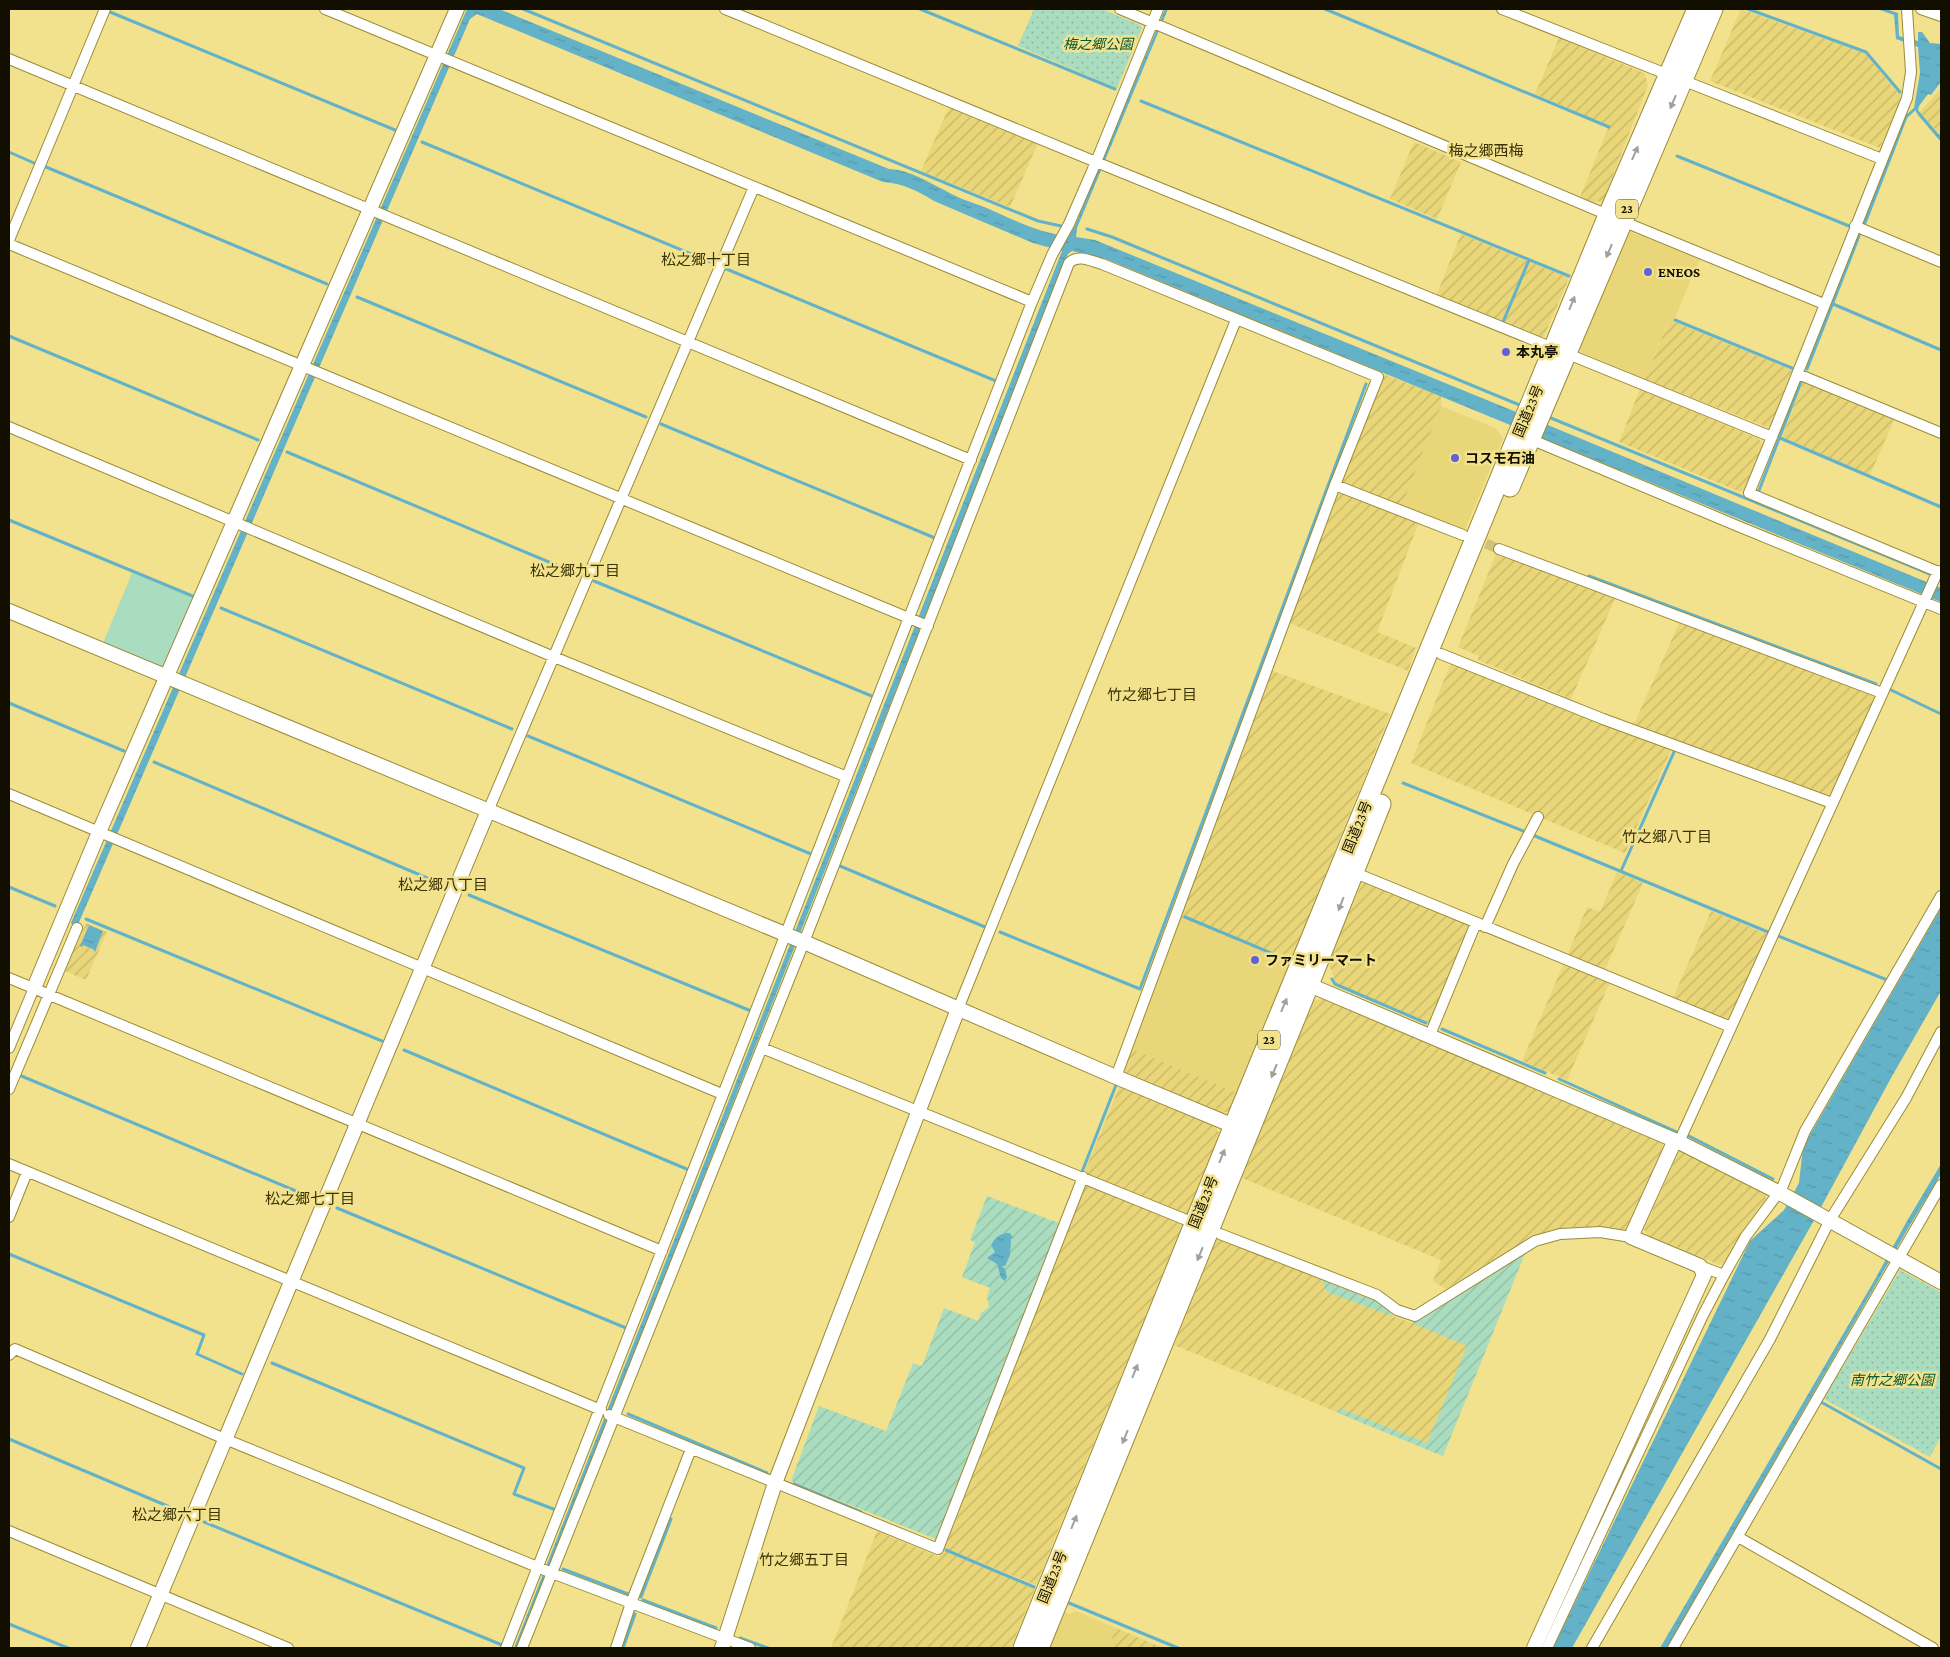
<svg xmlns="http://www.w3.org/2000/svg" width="1950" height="1657" viewBox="0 0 1950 1657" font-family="'Crimson Pro','Noto Sans JP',serif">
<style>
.built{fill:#e8d679}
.industrial{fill:url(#industrial-furrows)}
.grass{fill:#aaddbf}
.park{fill:url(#park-dots)}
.garden{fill:url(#garden-furrows)}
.water{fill:url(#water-ripples)}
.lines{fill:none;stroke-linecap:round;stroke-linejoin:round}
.stream{stroke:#63b2c8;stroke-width:3}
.street-tunnel{stroke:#d1c279;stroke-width:10;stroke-dasharray:10 5;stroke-linecap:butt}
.street-casing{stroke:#9b8b37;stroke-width:12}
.secondary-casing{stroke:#9b8b37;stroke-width:16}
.highway-casing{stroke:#9b8b37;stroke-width:21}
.street{stroke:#fff;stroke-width:10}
.secondary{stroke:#fff;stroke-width:14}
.highway{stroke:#fff;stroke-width:19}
.oneway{fill:#a19f99}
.poi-dot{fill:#6060d9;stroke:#f2e28e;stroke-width:2}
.labels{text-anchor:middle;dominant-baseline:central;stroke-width:5;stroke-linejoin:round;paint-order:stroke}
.shield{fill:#f2e28e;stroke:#564e2b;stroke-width:1}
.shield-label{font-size:12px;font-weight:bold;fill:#130f00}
.park-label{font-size:14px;font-style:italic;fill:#065837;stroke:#f2e28e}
.poi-label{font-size:14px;font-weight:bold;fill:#130f00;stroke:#f2e28e;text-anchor:start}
.street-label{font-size:14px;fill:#130f00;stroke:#f2e28e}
.neighbourhood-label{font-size:15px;fill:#3b3304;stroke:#f2e28e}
</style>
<defs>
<pattern id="industrial-furrows" width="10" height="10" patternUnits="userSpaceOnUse" patternTransform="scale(1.25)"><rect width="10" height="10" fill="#e8d679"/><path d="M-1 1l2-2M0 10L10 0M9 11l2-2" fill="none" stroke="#c6b667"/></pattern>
<pattern id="park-dots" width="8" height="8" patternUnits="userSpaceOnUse" patternTransform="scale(1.25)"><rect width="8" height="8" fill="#aaddbf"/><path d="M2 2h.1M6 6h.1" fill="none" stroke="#91bca2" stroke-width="1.8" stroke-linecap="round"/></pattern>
<pattern id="garden-furrows" width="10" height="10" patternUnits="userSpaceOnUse" patternTransform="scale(1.25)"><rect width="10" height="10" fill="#aaddbf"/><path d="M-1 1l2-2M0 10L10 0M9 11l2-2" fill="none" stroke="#91bca2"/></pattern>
<pattern id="water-ripples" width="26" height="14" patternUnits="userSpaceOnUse" patternTransform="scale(1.25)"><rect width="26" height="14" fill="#63b2c8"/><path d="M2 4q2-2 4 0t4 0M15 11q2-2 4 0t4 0" fill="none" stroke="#5598aa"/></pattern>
</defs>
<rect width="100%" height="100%" fill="#f2e28e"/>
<!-- built -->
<path class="built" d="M1628,231L1700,259L1673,322L1668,321L1645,379L1581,352L1579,345Z
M1441,406L1495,428L1503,438L1464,532L1437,521L1436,518L1402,506Z
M1178,917L1290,963L1237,1093L1132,1049Z
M1076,1611L1116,1628L1108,1648H1049L1064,1612L1069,1614Z"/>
<!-- industrial -->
<path class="industrial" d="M1741,9L1865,53L1901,96L1880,148L1710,81Z
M1559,38L1644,73L1648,85L1603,201L1592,202L1580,197L1609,126L1535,94Z
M1941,88V136L1920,112Z
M949,107L1038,143L1010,207L921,171Z
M1414,142L1461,162L1437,219L1390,199Z
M1461,234L1569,278L1544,336L1541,337L1436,296Z
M1669,320L1792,370L1770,426L1767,427L1645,379Z
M1383,374L1441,396V406L1402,506L1355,490V487L1343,482Z
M1803,382L1894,420L1870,475L1782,437Z
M1640,389L1759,439L1762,445L1743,493L1619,442Z
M1337,491L1419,522L1377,632L1416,648L1408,671L1287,622Z
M1497,552L1615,599L1571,699L1478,660L1479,656L1458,647Z
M1680,621L1877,696L1832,793L1826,795L1634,724Z
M1451,662L1672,748L1625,853L1411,763Z
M1270,670L1390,714L1290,963L1178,917Z
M1617,872L1643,883L1604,972L1567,956L1587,907L1600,912Z
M1363,881L1468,925L1470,928L1429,1023L1336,983L1328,962Z
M1711,911L1769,935L1729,1023L1672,1000Z
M86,923L107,932L86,980L65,971Z
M1564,963L1610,982L1567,1080L1522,1061Z
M1321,999H1328L1662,1141L1665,1149L1631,1227L1623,1231L1607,1227H1568L1529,1238L1446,1289L1433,1281L1441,1260L1242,1178L1309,1007L1315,1000Z
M1132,1049L1237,1093L1230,1111L1222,1113L1123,1073Z
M1120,1085L1216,1127L1220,1135L1187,1215L1084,1173Z
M1683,1148L1765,1191L1766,1200L1727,1260L1720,1265L1647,1235L1644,1229L1679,1151Z
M1085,1182L1184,1222L1036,1585L945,1548Z
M1218,1236L1377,1300L1394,1317L1412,1323L1526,1251L1443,1456L1174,1345Z
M877,1531L939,1557L942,1550L1035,1588L1011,1648H831Z
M1116,1628L1163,1648H1108Z"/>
<!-- grass -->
<path class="grass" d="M132,573L194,598L166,664L160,667L103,643Z"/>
<!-- park -->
<path class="park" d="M1034,9H1102L1140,25L1142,28L1117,88L1018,46Z
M1900,1270L1941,1292V1436L1930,1457L1824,1399Z"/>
<!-- garden -->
<path class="garden" d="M987,1196L1059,1223L938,1540L791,1481L819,1406L886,1431L913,1363L922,1366L944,1308L978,1321L981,1313L989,1307L987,1297L990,1288L962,1277L975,1242L970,1240Z
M1526,1251L1443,1456L1338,1413L1339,1408L1427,1443L1467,1346L1412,1323Z
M1321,1278L1377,1300L1394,1317L1327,1292Z"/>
<!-- water -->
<path class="water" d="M467,9H499L889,169C910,170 928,182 946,191C959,199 975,203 989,209C1014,220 1041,234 1068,236L1074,228L1165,9H1168L1077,228L1076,237L1095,240L1531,418L1941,588V602L1106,259L1072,251L1068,254L518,1648H514L1062,251L1033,243L934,201C918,191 902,183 883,182L477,14L470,19L9,1084V1074L73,926L71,923Z
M1877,9H1886L1898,13L1899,36L1918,41V32H1922L1930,43L1941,44V82L1931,95L1928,94L1919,106L1918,110L1941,137V142L1918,115L1914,108L1920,73L1918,47L1896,39L1894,15Z
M1941,908V991L1891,1078L1813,1222L1572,1648H1553L1750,1241L1784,1210L1799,1183L1803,1147Z
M89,925L103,931L95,952L93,949L83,945L82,947L80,946Z
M1941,1164V1174L1910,1225L1667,1648H1660L1874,1281L1907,1221Z
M1007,1233H1010L1013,1238L1010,1239L1011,1240L1010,1255L1005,1266H1002L1005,1269L1007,1277L1005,1281L1001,1278L997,1264L987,1258L995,1252L991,1245C995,1238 999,1234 1007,1233Z"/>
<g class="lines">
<!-- stream -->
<path class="stream" d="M523,9L1038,221L1061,226
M920,9L1115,89
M1325,9L1609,127
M1748,9L1866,52L1900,92
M110,12L395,130
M1141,101L1569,276
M422,142L713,263
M9,152L34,163
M1677,156L1849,226
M46,167L327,284
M1865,223L1906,117L1916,108
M1087,229L1112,237L1522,406
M724,268L996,381
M357,297L646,417
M1833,304L1941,350
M1675,320L1792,368
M1503,322L1529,260
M9,336L258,440
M1807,369L1859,236
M1546,416L1930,574
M661,424L935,538
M1780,438L1941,507
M287,452L580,575
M1758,493L1801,382
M9,520L195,597
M1589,576L1876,684
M594,581L874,697
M221,608L512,729
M1891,690L1941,714
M9,703L124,751
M528,736L811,854
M154,762L446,886
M1403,783L1526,832
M1535,836L1768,932
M840,866L985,927
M1621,871L1674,752
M9,887L55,906
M469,895L751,1011
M1185,917L1290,961
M86,919L382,1041
M1000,932L1140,989L1366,384
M1778,936L1887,980
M1332,979L1335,984L1426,1023
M1442,1029L1545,1073
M404,1050L689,1170
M19,1075L315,1199
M1559,1079L1677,1132
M1689,1136L1773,1179
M1082,1172L1116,1085
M337,1208L626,1328
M9,1254L204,1335L197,1354L242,1374
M272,1363L524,1468L514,1494L556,1510
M1821,1402L1941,1469
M628,1414L767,1473
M9,1439L184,1513
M794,1484L861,1512
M204,1522L502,1645
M946,1550L1034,1587
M563,1569L628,1594
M641,1597L671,1519
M643,1600L716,1628
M1069,1603L1178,1648
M9,1624L68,1648
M740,1638L768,1648
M623,1648L635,1614"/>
<!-- street-tunnel -->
<path class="street-tunnel" d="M1472,538L1499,549"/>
<defs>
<path id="street" d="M325,9L1032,302
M725,9L1096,162L1772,437
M1120,9L1608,215
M1502,9L1669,75
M1907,9L1911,72L1907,98C1854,230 1803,362 1749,493L1941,573
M1921,9L1941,16
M9,59L971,460
M1682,80L1882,159
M1622,221L1824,304
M1855,226L1941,262
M9,240L105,9
M9,244L928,626
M1798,374L1941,433
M9,427L554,657L847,777
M1530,439L1740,527L1941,609
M1335,485L1463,535
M1499,549L1882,693
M1441,654L1603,719L1832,803
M9,794L722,1094
M488,811L754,187
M1353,872L1731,1027
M1485,927L1513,864L1538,817
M9,978L662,1251
M958,1009L1236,320
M1430,1035L1476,923
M9,1048L34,988
M762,1048L1184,1219
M9,1089L77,928
M1679,1142L1938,571
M9,1164L601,1410
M1780,1193L1805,1131L1941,896
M9,1217L27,1172
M1220,1234L1377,1295L1397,1310L1415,1316L1535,1241L1560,1234L1600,1232L1631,1237
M1700,1266L1724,1275L1746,1236L1779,1192
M9,1355L15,1349L225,1439L552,1573L750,1648
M609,1415L938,1549L1083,1177
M9,1531L288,1648
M1738,1537L1933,1648
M506,1648C681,1199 859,752 1032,302L1052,255L1069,224L1096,162L1158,9
M522,1648L804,942L1069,263C1078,254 1091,261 1102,264L1378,377L1335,485L1116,1077
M616,1648L631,1603L691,1449
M1547,1648L1703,1315L1724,1275
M1592,1648L1770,1339L1830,1220L1906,1098L1941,1032
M1673,1648L1941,1185"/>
<path id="secondary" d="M9,611L804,942L1116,1077L1241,1129
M1300,981L1679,1142L1780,1193L1941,1282
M34,988L99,832L457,9
M138,1648L488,811
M722,1648L775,1483L958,1009
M1534,1648L1704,1275L1700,1266L1631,1237L1675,1140"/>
<path id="highway" d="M1510,487L1713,9
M1023,1648L1234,1125L1608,215L1697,9
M1039,1648L1309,985L1381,804"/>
</defs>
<!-- street casing -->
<use href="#street" class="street-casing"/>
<!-- secondary casing -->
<use href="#secondary" class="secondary-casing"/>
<!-- highway casing -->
<use href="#highway" class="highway-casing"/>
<!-- street -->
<use href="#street" class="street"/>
<!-- secondary -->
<use href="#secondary" class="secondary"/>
<!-- highway -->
<use href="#highway" class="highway"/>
</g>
<!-- one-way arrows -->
<defs><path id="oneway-solid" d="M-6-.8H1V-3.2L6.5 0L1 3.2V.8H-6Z" transform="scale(1.25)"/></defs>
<g class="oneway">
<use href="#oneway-solid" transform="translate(1673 102) rotate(113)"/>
<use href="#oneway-solid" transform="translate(1635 153) rotate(-66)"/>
<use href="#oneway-solid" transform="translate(1609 251) rotate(113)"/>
<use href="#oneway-solid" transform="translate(1572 303) rotate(-68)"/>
<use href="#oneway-solid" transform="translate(1341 904) rotate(111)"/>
<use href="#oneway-solid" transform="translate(1284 1005) rotate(-67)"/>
<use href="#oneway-solid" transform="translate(1274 1071) rotate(112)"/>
<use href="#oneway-solid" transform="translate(1222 1156) rotate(-68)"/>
<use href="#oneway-solid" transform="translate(1200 1254) rotate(112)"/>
<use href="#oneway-solid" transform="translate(1135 1371) rotate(-68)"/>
<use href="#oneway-solid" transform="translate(1125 1437) rotate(112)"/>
<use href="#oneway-solid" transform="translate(1074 1522) rotate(-68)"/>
</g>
<!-- markers -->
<g class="poi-dot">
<circle cx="1648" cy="272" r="5"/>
<circle cx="1506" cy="352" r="5"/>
<circle cx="1455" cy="458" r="5"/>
<circle cx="1255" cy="960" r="5"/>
</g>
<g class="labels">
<!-- shield labels -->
<g class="shield">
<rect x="1616" y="199.5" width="22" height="19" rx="4"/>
<rect x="1258" y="1030.5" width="22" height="19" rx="4"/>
</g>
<g class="shield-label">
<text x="1627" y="209">23</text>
<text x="1269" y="1040">23</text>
</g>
<!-- park labels -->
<g class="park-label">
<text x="1098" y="44">梅之郷公園</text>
<text x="1892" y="1380">南竹之郷公園</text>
</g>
<!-- poi labels -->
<g class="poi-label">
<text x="1658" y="272">ENEOS</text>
<text x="1516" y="352">本丸亭</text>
<text x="1465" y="458">コスモ石油</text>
<text x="1265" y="960">ファミリーマート</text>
</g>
<!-- street labels -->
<g class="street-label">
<text transform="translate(1528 411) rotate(-67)">国道23号</text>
<text transform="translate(1357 827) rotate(-68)">国道23号</text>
<text transform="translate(1203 1202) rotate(-68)">国道23号</text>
<text transform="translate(1052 1577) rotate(-68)">国道23号</text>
</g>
<!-- neighbourhood labels -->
<g class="neighbourhood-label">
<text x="1486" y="151">梅之郷西梅</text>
<text x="706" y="260">松之郷十丁目</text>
<text x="575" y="571">松之郷九丁目</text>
<text x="1152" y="695">竹之郷七丁目</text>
<text x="1667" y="837">竹之郷八丁目</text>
<text x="443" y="885">松之郷八丁目</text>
<text x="310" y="1199">松之郷七丁目</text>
<text x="177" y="1515">松之郷六丁目</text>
<text x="804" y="1560">竹之郷五丁目</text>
</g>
</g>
<!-- border -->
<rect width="1950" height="1657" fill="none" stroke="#130f00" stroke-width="20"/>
</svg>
